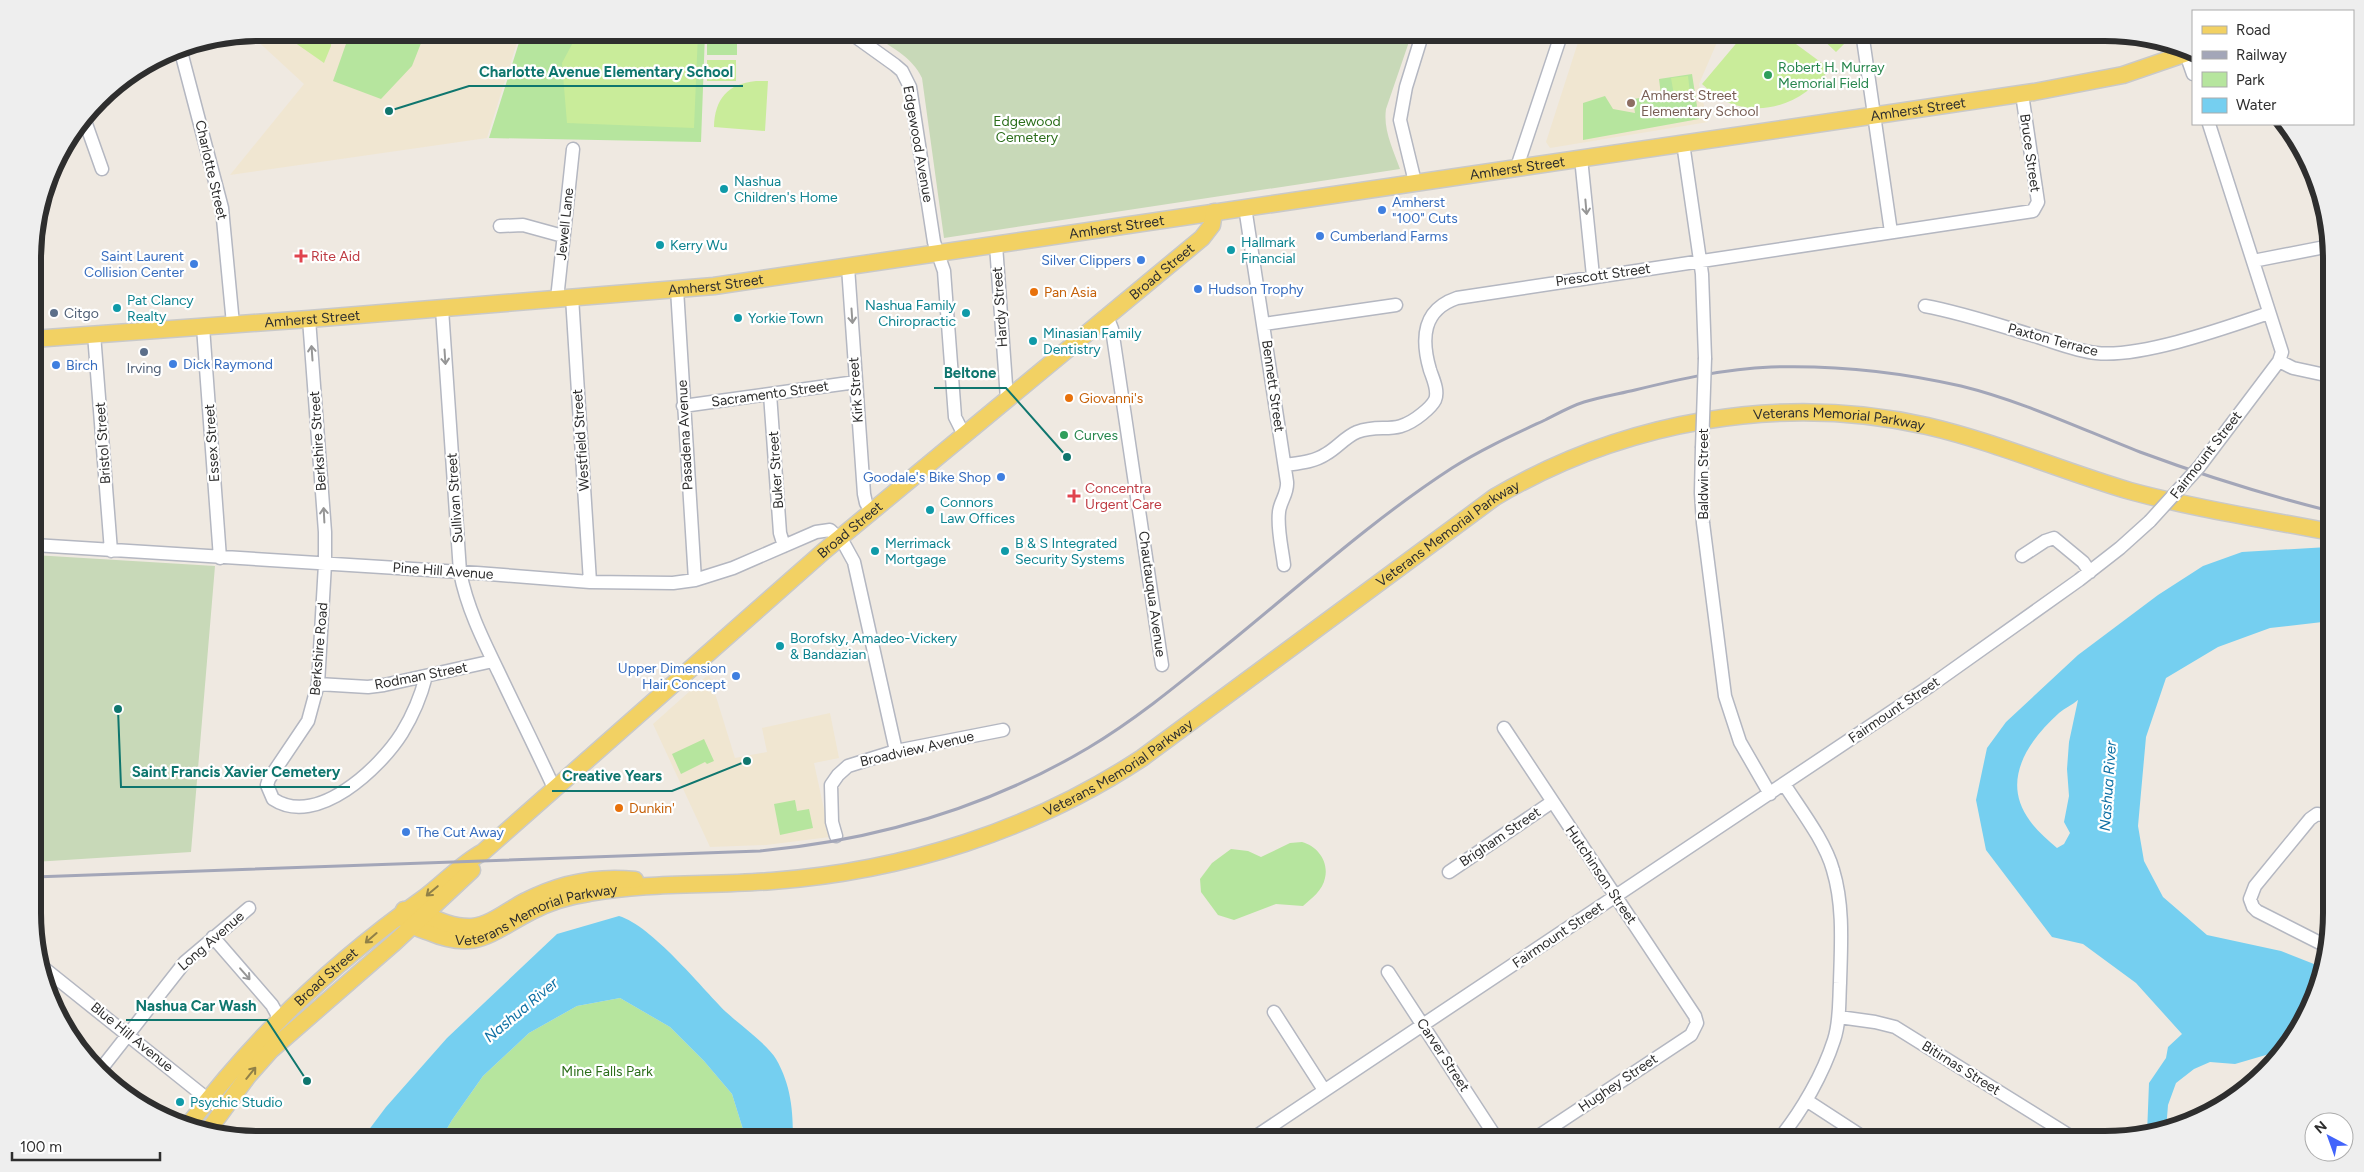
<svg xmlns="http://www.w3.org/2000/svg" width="2364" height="1172" viewBox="0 0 2364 1172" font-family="Figtree,sans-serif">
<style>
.education{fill:#f0e6d1}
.green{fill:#b6e59e}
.cemetery{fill:#c8d9b8}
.pitch{fill:#c9ec9a}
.water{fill:#75cff0;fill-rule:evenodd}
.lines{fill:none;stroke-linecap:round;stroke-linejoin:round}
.minor-casing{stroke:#b4b7c1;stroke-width:15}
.major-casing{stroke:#c9c9c9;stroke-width:19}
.minor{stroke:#fff;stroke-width:12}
.major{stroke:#f2d163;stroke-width:16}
.rail{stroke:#a3a6b8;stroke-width:3}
.minor-bridge-casing{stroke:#b4b7c1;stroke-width:15;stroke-linecap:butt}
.minor-bridge{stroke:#fff;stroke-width:12}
.oneway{stroke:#969696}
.oneway2{stroke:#908048}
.leisure-dot{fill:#2e9e5b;stroke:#fff;stroke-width:2}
.education-dot{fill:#8d6e63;stroke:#fff;stroke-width:2}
.culture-dot{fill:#0f9aa8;stroke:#fff;stroke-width:2}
.shop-dot{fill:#3f7fe0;stroke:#fff;stroke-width:2}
.health-dot{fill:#e0444e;stroke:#fff;stroke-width:2}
.food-dot{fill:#e8710a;stroke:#fff;stroke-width:2}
.service-dot{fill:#5c6f8a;stroke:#fff;stroke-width:2}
.labels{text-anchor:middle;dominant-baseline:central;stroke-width:4.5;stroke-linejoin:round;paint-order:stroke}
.leisure-label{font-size:14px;fill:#27864d;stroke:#fff;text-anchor:start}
.education-label{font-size:14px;fill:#785e54;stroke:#fff;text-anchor:start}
.street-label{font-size:14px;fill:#2e2e2e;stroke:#fff}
.park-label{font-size:14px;fill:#2c6e1b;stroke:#fff}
.culture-label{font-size:14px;fill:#0d838f;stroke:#fff;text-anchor:start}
.shop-label{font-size:14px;fill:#366cbe;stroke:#fff;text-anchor:start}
.health-label{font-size:14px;fill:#be3a42;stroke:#fff;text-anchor:start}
.food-label{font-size:14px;fill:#c56008;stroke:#fff;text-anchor:start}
.service-label{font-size:14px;fill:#4e5e75;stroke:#fff;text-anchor:start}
.water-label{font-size:15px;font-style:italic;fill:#0d6fa3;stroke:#fff}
.rim{fill:none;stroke:#2e2e2e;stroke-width:6}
.leader{fill:none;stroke:#0f766e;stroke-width:2}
.callout-dot{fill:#0f766e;stroke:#fff;stroke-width:2}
.callout-label{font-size:15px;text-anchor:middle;font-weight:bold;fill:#0f766e;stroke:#fff;stroke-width:4.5;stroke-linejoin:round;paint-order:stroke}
</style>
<rect width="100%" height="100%" fill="#efe9e1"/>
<!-- education -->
<path class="education" d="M259,32L520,33L487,138L230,175L304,84L250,34Z
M1581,33H1721L1699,84L1708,122L1550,148L1546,142Z
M709,674L735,758L767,752L762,728L830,713L839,758L814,763L830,837L766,845L710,847L653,724Z"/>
<!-- green -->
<path class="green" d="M360,32L425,33L412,66L381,99L333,81L347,41Z
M522,33H705L701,142L489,138Z
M707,38H737V55H707Z
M1692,74L1699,119L1583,140V103L1605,96L1613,109L1635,113L1633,99L1661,95L1659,79Z
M704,739L714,761L707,764L705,762L681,774L672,754Z
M795,800L797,811L809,809L813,828L780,835L774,804Z
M1302,842C1317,846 1329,861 1325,878C1323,890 1311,899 1303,906L1276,904L1234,920L1218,915L1201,892L1200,879L1212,863L1231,849L1248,851L1261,857L1290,843Z
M620,998L670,1027L704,1061L732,1094L746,1139H441L452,1120L483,1076L529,1033L577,1006Z"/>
<!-- cemetery -->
<path class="cemetery" d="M868,33H1412L1386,109C1383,130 1393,149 1400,169L944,238L922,78C912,56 888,45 868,33Z
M34,555L215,566L191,852L34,862Z"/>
<!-- pitch -->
<path class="pitch" d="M281,33H332L331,46L324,63Z
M578,33H698L694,128L567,123L562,63Z
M1745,33H1781L1830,69C1803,103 1762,120 1720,99C1714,96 1708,89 1702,84Z
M1816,33H1845L1850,38L1836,52Z
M707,60H736V81H707Z
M1688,76L1690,93L1674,95L1671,78Z
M756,81H768L765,131L714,127C715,99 727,84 756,81Z"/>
<!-- water -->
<path class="water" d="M2328,547L2330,548L2331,621L2270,628L2218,647L2166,678L2146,737L2138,826L2144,861L2163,897L2207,935L2281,951L2319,966L2308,1013L2283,1050L2235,1064L2210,1062L2194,1069L2176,1083L2168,1105L2166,1130L2147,1134L2149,1083L2166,1058L2168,1047L2182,1034L2136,983L2083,944L2052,937L1986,850L1976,800L1987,748L2006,722L2078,655L2158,595L2203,566L2242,552ZM2078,700L2069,742L2067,769L2069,796L2064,822L2070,833L2064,844L2057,848C2048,840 2037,831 2030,821C2000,781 2028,741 2059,713C2065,708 2072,705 2078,700Z
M619,916C652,926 700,986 726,1012C739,1024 768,1045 776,1059C791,1085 793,1110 793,1139H746L732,1094L704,1061L670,1027L620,998L577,1006L529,1033L483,1076L452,1120L441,1139H362L386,1107L447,1038L557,934Z"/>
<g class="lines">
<defs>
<path id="minor" d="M849,32L895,65L902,71L910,87L934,242L944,271L955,417L964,435
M1862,32L1891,232
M180,48L222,208L233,324
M2186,54L2193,74
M85,121L102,169
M1683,143L1702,274L1705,358
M1581,158L1593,276
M1517,167L1562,32
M1415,182L1400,120L1406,87L1423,32
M1245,207L1287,482C1288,494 1280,501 1279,512C1277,529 1282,548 1284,565
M500,226L523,225L563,236
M996,245L1007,399
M2253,261L2330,246
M848,267L864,494L866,503L872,512
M677,289L695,580
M572,297L590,582
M557,299L573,149
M1925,306C1963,313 2001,326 2038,337C2057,343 2077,351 2096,353C2141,358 2225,328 2269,313
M442,309L460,572C467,608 483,640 499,673C517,711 536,749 554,788
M1107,316L1112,329L1162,665
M309,319L325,532V564L318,684L308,721L269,779L267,785L273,799C317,828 380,768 402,733C413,715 421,696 426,676
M1264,324L1396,305
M203,327L220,558
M94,334L111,551
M2279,361L2293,368L2330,376
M770,394L780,533L784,546
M683,406L856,382
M1702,448L1701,493L1703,523L1725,696L1740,742L1770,794
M1285,465C1299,463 1314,462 1326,454C1337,448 1345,437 1357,432C1383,422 1394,437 1422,414C1427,410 1432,406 1435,400C1439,391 1433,379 1430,370C1421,339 1422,310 1457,298L2033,211L2038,202L2022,94
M2199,467L2279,361L2282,352L2209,124
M34,545L477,573L590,582L673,583L695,580L733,568L816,532L830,530L843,542L854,562L896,751
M2022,556L2045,541L2054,538L2083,562L2090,572
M318,684L368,687L384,685L493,661
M1504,728L1695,1016L1697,1023L1691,1035L1534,1139
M836,836L832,822L831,785L838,775L848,766L896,751L1003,730
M1449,872L1552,802
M213,937L272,1005L277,1014V1021
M2324,945L2257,911L2253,907L2250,899L2255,886L2310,819L2317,814L2331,816
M40,965L215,1105
M1388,972L1497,1139
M1274,1012L1324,1090
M1839,1017L1875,1022L1895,1027L2075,1139
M101,1069L185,962L249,908
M1806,1100L1866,1139
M1252,1139L1930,686L2079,580L2120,548L2150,521
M1779,1139C1802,1111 1823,1074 1834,1040C1840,1022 1839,1002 1840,983C1841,946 1844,906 1833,870C1825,841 1800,809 1784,784"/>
<g id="major">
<path id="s1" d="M33,339L309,319L714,286L2034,92L2123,75L2190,52"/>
<path id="s2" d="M404,910L405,919C411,926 420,929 429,932C476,952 491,932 530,912C548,902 568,896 589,893C649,882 711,886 772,881C904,871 1031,831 1142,758L1495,497C1624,421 1781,393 1927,426C1996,442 2062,471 2130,491C2196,509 2264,519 2330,532"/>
<path d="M417,911C435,919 452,928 472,927C491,925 507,911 524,902C558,884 597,876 635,880"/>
<path id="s3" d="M190,1123C255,1037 335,961 424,898C444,883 461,864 483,852L824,551L1202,238L1212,225L1214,212"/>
<path d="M210,1128L248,1076L271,1050L395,942L472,870"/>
</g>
</defs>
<!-- minor casing -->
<use href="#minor" class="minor-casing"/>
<!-- major casing -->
<use href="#major" class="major-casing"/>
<!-- minor -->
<use href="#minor" class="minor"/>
<!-- major -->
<use href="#major" class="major"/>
<!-- rail -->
<path class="rail" d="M34,877L760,851C877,840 987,808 1088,748C1140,717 1187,677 1234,639C1305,581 1375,518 1452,468C1482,449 1513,435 1545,420C1557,414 1571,406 1584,402C1601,397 1618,394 1635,390C1680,379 1724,369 1771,367C1834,365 1900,372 1961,386C2022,401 2081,429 2140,452C2202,475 2266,495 2330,511"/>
<defs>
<path id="minor-bridge" d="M1702,448L1705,358
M2150,521L2199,467"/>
</defs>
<!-- minor-bridge casing -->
<use href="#minor-bridge" class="minor-bridge-casing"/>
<!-- minor-bridge -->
<use href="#minor-bridge" class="minor-bridge"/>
</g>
<!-- one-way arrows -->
<defs><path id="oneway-shaft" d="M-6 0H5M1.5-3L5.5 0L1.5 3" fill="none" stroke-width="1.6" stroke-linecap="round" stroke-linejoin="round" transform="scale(1.25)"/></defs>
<g class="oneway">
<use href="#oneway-shaft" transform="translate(1586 207) rotate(85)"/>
<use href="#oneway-shaft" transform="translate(852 316) rotate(86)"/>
<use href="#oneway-shaft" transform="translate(312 353) rotate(-94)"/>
<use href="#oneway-shaft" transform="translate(445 357) rotate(86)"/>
<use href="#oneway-shaft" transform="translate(324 515) rotate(-93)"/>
<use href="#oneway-shaft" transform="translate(245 974) rotate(49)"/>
</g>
<g class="oneway2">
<use href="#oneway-shaft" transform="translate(432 891) rotate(140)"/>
<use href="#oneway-shaft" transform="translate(371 938) rotate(139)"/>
<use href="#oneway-shaft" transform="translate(251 1073) rotate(-51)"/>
</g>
<!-- markers -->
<g class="leisure-dot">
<circle cx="1768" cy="75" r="5"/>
<circle cx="1064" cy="435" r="5"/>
</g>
<circle class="education-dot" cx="1631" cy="103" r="5"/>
<g class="culture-dot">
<circle cx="724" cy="189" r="5"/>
<circle cx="660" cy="245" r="5"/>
<circle cx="1231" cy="250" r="5"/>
<circle cx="117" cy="308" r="5"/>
<circle cx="966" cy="313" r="5"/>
<circle cx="738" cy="318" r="5"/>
<circle cx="1033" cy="341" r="5"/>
<circle cx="930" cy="510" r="5"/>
<circle cx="875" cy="551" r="5"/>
<circle cx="1005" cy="551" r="5"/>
<circle cx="780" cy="646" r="5"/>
<circle cx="180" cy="1102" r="5"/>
</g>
<g class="shop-dot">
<circle cx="1382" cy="210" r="5"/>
<circle cx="1320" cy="236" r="5"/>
<circle cx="1141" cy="260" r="5"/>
<circle cx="194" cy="264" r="5"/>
<circle cx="1198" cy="289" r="5"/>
<circle cx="173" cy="364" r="5"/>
<circle cx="56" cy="365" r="5"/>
<circle cx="1001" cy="477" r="5"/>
<circle cx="736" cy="676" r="5"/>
<circle cx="406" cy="832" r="5"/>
</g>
<g class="health-dot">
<path d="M298.5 248.5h5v5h5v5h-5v5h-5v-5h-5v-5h5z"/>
<path d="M1071.5 488.5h5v5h5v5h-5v5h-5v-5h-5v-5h5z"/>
</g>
<g class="food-dot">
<circle cx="1034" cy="292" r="5"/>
<circle cx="1069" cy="398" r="5"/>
<circle cx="619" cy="808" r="5"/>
</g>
<g class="service-dot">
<circle cx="54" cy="313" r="5"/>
<circle cx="144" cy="352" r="5"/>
</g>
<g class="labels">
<!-- leisure labels -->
<g class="leisure-label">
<text x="1778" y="67">Robert H. Murray<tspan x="1778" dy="16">Memorial Field</tspan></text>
<text x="1074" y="435">Curves</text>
</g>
<!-- education labels -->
<g class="education-label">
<text x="1641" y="95">Amherst Street<tspan x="1641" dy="16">Elementary School</tspan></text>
</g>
<!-- street labels -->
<g class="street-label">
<text stroke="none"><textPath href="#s1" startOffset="1900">Amherst Street</textPath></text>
<text transform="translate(918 144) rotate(80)">Edgewood Avenue</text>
<text transform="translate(2030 153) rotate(82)">Bruce Street</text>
<text stroke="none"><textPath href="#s1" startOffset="1495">Amherst Street</textPath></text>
<text transform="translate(211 170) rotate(77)">Charlotte Street</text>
<text transform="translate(565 224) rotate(-84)">Jewell Lane</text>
<text stroke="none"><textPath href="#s1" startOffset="1090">Amherst Street</textPath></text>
<text stroke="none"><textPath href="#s3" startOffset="1294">Broad Street</textPath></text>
<text transform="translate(1603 275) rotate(-8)">Prescott Street</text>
<text stroke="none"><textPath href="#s1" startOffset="685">Amherst Street</textPath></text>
<text transform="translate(1000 307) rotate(-94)">Hardy Street</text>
<text stroke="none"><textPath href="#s1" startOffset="280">Amherst Street</textPath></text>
<text transform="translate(2053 340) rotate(15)">Paxton Terrace</text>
<text transform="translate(1273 386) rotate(82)">Bennett Street</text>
<text transform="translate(856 390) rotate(-94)">Kirk Street</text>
<text transform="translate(770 394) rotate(-8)">Sacramento Street</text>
<text stroke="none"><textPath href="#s2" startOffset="1584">Veterans Memorial Parkway</textPath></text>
<text transform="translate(685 435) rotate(-93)">Pasadena Avenue</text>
<text transform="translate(581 440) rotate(-94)">Westfield Street</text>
<text transform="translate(318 441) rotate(-94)">Berkshire Street</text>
<text transform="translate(103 443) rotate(-94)">Bristol Street</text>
<text transform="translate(212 443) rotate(-94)">Essex Street</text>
<text transform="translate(2206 455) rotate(-52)">Fairmount Street</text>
<text transform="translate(776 470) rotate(-94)">Buker Street</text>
<text transform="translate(1703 474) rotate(-90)">Baldwin Street</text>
<text transform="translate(455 498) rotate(-94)">Sullivan Street</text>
<text stroke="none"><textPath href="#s3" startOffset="889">Broad Street</textPath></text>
<text stroke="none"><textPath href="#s2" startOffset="1165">Veterans Memorial Parkway</textPath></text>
<text transform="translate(443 571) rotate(4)">Pine Hill Avenue</text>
<text transform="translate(1152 594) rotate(82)">Chautauqua Avenue</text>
<text transform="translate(319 649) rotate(-85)">Berkshire Road</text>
<text transform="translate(421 676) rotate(-11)">Rodman Street</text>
<text transform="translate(1894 710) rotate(-34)">Fairmount Street</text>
<text transform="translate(917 749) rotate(-13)">Broadview Avenue</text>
<text stroke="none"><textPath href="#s2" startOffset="760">Veterans Memorial Parkway</textPath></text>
<text transform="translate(1500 837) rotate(-34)">Brigham Street</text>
<text transform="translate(1601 875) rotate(56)">Hutchinson Street</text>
<text stroke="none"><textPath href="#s2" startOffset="150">Veterans Memorial Parkway</textPath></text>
<text transform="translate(1558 935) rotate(-34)">Fairmount Street</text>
<text transform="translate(211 941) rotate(-41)">Long Avenue</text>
<text stroke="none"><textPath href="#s3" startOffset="200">Broad Street</textPath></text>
<text transform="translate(132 1037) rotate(39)">Blue Hill Avenue</text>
<text transform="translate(1443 1055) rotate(57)">Carver Street</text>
<text transform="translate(1961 1068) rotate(32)">Bitirnas Street</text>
<text transform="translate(1618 1083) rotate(-34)">Hughey Street</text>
</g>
<!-- park labels -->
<g class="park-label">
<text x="1027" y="121">Edgewood<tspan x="1027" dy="16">Cemetery</tspan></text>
<text x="607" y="1071">Mine Falls Park</text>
</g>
<!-- culture labels -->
<g class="culture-label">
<text x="734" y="181">Nashua<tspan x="734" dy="16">Children's Home</tspan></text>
<text x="1241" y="242">Hallmark<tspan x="1241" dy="16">Financial</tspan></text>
<text x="670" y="245">Kerry Wu</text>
<text x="127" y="300">Pat Clancy<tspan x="127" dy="16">Realty</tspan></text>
<text x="956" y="305" text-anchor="end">Nashua Family<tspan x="956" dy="16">Chiropractic</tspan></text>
<text x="748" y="318">Yorkie Town</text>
<text x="1043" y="333">Minasian Family<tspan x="1043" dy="16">Dentistry</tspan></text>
<text x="940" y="502">Connors<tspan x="940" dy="16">Law Offices</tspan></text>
<text x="885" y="543">Merrimack<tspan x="885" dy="16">Mortgage</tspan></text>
<text x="1015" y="543">B &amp; S Integrated<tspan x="1015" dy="16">Security Systems</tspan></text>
<text x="790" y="638">Borofsky, Amadeo-Vickery<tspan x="790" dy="16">&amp; Bandazian</tspan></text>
<text x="190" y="1102">Psychic Studio</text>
</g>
<!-- shop labels -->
<g class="shop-label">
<text x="1392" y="202">Amherst<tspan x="1392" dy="16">"100" Cuts</tspan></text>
<text x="1330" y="236">Cumberland Farms</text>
<text x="184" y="256" text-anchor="end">Saint Laurent<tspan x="184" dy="16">Collision Center</tspan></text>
<text x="1131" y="260" text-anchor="end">Silver Clippers</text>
<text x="1208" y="289">Hudson Trophy</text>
<text x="183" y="364">Dick Raymond</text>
<text x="66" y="365">Birch</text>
<text x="991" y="477" text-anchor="end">Goodale's Bike Shop</text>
<text x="726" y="668" text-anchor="end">Upper Dimension<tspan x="726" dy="16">Hair Concept</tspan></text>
<text x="416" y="832">The Cut Away</text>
</g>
<!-- health labels -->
<g class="health-label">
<text x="311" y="256">Rite Aid</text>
<text x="1085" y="488">Concentra<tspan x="1085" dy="16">Urgent Care</tspan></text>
</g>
<!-- food labels -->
<g class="food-label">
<text x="1044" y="292">Pan Asia</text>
<text x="1079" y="398">Giovanni's</text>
<text x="629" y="808">Dunkin'</text>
</g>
<!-- service labels -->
<g class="service-label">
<text x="64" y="313">Citgo</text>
<text x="144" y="368" text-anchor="middle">Irving</text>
</g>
<!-- water labels -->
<g class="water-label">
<text transform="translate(2108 786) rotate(-86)">Nashua River</text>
<text transform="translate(521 1010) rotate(-40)">Nashua River</text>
</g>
</g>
<!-- crop -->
<path d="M0 0H2364V1172H0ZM259 41H2105A218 218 0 0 1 2323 259V913A218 218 0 0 1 2105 1131H259A218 218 0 0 1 41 913V259A218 218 0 0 1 259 41Z" fill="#eee" fill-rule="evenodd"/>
<path class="rim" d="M259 41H2105A218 218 0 0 1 2323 259V913A218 218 0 0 1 2105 1131H259A218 218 0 0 1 41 913V259A218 218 0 0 1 259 41Z"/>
<!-- callouts -->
<path class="leader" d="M389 111L469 86H743M1067 457L1006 388H934M118 709L121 787H350M747 761L672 791H552M307 1081L267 1020H126"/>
<g class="callout-dot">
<circle cx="389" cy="111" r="5"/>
<circle cx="1067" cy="457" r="5"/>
<circle cx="118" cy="709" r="5"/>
<circle cx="747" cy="761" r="5"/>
<circle cx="307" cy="1081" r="5"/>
</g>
<g class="callout-label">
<text x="606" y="77">Charlotte Avenue Elementary School</text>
<text x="970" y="378">Beltone</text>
<text x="236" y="777">Saint Francis Xavier Cemetery</text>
<text x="612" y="781">Creative Years</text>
<text x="196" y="1011">Nashua Car Wash</text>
</g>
<!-- legend -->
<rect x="2192" y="10" width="162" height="115" fill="#ffffff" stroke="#ababab"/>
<rect x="2202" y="26" width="25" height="8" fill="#f2d163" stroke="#ababab"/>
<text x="2236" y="35" font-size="15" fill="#2e2e2e">Road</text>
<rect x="2202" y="51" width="25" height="8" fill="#a3a6b8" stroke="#ababab"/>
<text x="2236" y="60" font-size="15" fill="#2e2e2e">Railway</text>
<rect x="2202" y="72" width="25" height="15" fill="#b6e59e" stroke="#ababab"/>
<text x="2236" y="85" font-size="15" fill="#2e2e2e">Park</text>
<rect x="2202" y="98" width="25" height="15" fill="#75cff0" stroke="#ababab"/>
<text x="2236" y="110" font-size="15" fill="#2e2e2e">Water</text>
<!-- north arrow -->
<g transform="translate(2329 1137) rotate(319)"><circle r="24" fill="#ffffff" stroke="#ababab"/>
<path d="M0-4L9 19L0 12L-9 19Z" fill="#4264fb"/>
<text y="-8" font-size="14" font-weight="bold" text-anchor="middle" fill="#2e2e2e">N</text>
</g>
<!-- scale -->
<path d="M12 1152v8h148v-8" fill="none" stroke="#2e2e2e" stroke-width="2.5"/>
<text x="20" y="1152" font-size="15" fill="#2e2e2e" stroke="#ffffff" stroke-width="4" paint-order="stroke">100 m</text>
</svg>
